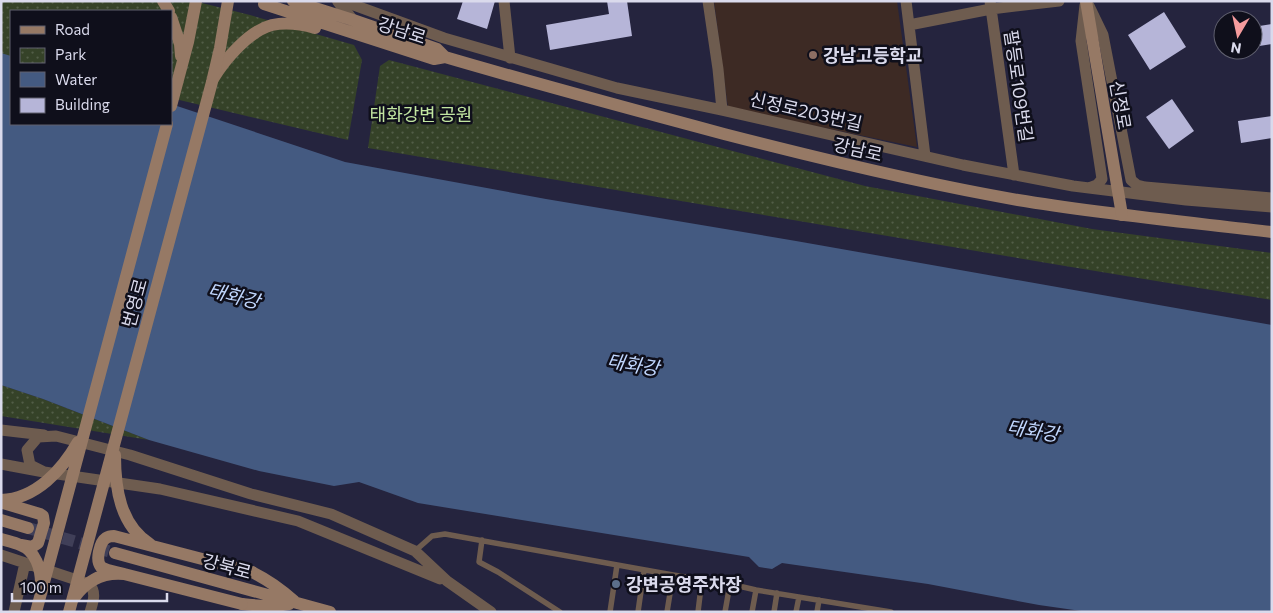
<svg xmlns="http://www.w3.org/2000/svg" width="1273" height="613" viewBox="0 0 1273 613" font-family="Commissioner,'Noto Sans KR',sans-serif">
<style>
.education{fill:#3d2a24}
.park{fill:url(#park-dots)}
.water{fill:#445a81}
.building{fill:#b6b5d8}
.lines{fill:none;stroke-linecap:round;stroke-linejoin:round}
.secondary-tunnel{stroke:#403f58;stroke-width:12;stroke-dasharray:12 6;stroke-linecap:butt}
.service{stroke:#6e5c4f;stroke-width:5.5}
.minor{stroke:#6e5c4f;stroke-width:11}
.tertiary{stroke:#6e5c4f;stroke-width:12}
.secondary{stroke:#967965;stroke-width:12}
.secondary-bridge{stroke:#967965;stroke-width:12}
.education-dot{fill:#8d6e63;stroke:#0f0f1b;stroke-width:2}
.service-dot{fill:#5c6f8a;stroke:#0f0f1b;stroke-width:2}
.labels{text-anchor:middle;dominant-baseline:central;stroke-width:5;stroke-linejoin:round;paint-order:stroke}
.street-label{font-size:18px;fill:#dadaec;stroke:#0f0f1b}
.poi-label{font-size:18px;font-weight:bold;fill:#dadaec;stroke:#0f0f1b;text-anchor:start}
.park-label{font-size:18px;fill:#c2e6a1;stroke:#0f0f1b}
.water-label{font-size:19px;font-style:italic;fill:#c1d7fe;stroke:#0f0f1b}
</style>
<defs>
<pattern id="park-dots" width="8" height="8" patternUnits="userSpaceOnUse" patternTransform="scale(1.25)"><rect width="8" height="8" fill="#354228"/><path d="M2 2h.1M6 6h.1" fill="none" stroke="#525d47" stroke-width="1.8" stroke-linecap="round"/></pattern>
</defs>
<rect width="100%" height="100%" fill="#25243e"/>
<!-- education -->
<path class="education" d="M714,1H897L917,147L728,108Z"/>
<!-- park -->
<path class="park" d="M1,1H194L250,15L354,45L362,60L348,140L171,98V11H11V60L1,58Z
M389,60L865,186L1092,229L1272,253V300L1059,265L368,148L380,66Z
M1,385L43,399L149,440L1,416Z"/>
<!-- water -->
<path class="water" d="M1,53L11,56V124H171V104L345,162L546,199L796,241L1272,325V612H1088L1039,605L928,584L782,563L772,569L759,567L749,557L418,503L359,482L334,486L259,471L149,440L43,399L1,385Z"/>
<!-- building -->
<path class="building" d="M463,1H495L487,29L457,19Z
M607,1H627L632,36L550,50L546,25L609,14Z
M1164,12L1186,47L1150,70L1128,35Z
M1272,24V44L1253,47V27Z
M1172,99L1194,131L1169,149L1146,117Z
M1272,116V138L1241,143L1238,121Z"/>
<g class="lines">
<!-- secondary-tunnel -->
<path class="secondary-tunnel" d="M28,528L115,553"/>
<!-- service -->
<path class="service" d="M482,540L479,562L498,572L560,612
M415,551L432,536L445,534L673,575L730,584L756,590L891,612
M610,612L617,565
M638,612L644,570
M667,612L673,575
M698,612L702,579
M725,612L730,584
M752,612L756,590
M774,612L777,593
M796,612L799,597
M817,612L819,600"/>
<!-- minor -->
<path class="minor" d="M343,1L444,38L617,88L722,110L963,165L1073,186L1186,200L1272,207
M504,1L510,58
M708,1L718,69L722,110
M906,1L925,156
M990,1L1014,175
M1085,5L1081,41L1102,179L1097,185L1089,188
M1089,6L1103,35L1131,180L1137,185L1145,187L1272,198
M909,25L991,9L1059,1
M1,430L44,435
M1,464L44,472L160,489L298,521L440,579
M44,472L30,465L27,450L38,437L56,436L130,455L251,494L331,514L415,551L447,581L491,612
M1,555L89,584C97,592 93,602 90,612
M14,612L25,563"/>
<!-- tertiary -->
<path class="tertiary" d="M338,1L356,25"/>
<!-- secondary -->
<path class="secondary" d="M163,1L169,11
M293,1L353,20L437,49L445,57
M264,4L434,59L445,57C537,84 630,109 724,134C821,159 919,183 1018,200C1102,214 1187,222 1272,232
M171,17L180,44L181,56
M213,79C225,59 249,31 272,25C286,22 301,24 315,28
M171,106L188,42L196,1
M1,520L28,528
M115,553L330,612
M252,572C268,580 281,589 294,601
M242,604C258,606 273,607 289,604"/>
<!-- secondary-bridge -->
<path class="secondary-bridge" d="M1086,1L1122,215
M115,455C115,488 120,525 150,544
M1,500C36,499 62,470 78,442
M3,503L40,514L43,516L44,523L38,543L32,547L21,545
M1,539C7,541 14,542 20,545C36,551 41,569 41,584
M124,574C117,572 107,571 101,567C95,560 100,542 106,538C109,536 110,536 114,536L252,572
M74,598C86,581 103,572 124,574L242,604
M36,612L167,124
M69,612L212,82L220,48L228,1"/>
</g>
<!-- markers -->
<circle class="education-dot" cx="813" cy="55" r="5"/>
<circle class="service-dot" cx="616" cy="584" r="5"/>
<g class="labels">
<!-- street labels -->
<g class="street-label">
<text transform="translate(402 30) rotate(18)">강남로</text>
<text transform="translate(1019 86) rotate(82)">팔등로109번길</text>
<text transform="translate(1121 105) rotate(80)">신정로</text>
<text transform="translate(806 111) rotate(13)">신정로203번길</text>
<text transform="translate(858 149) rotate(13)">강남로</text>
<text transform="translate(134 303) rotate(-75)">번영로</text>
<text transform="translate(227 566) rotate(15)">강북로</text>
</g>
<!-- poi labels -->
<g class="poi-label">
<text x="823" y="55">강남고등학교</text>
<text x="626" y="584">강변공영주차장</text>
</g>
<!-- park labels -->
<g class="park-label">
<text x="421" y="114">태화강변 공원</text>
</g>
<!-- water labels -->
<g class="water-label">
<text transform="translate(234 295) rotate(14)">태화강</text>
<text transform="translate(633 364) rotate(9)">태화강</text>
<text transform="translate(1033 430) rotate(9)">태화강</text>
</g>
</g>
<!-- border -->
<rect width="1273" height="613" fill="none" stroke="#dadaec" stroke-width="5"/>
<!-- legend -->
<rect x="10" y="10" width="162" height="115" fill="#0f0f1b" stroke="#60606f"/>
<rect x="20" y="26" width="25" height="8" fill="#967965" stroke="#60606f"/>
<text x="55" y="35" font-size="15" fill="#dadaec">Road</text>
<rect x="20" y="48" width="25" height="15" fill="url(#park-dots)" stroke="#60606f"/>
<text x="55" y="60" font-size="15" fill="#dadaec">Park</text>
<rect x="20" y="72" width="25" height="15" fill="#445a81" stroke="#60606f"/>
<text x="55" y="85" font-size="15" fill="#dadaec">Water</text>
<rect x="20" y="98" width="25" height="15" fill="#b6b5d8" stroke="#60606f"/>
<text x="55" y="110" font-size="15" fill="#dadaec">Building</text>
<!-- north arrow -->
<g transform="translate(1238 35) rotate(189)"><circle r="24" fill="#0f0f1b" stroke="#60606f"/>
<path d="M0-4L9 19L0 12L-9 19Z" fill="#f59b9d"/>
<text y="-8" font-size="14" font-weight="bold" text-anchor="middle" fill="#dadaec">N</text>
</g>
<!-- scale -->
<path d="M12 593v8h155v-8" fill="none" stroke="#dadaec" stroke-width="2.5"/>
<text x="20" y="593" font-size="15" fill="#dadaec" stroke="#0f0f1b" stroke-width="4" paint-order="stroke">100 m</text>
</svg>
